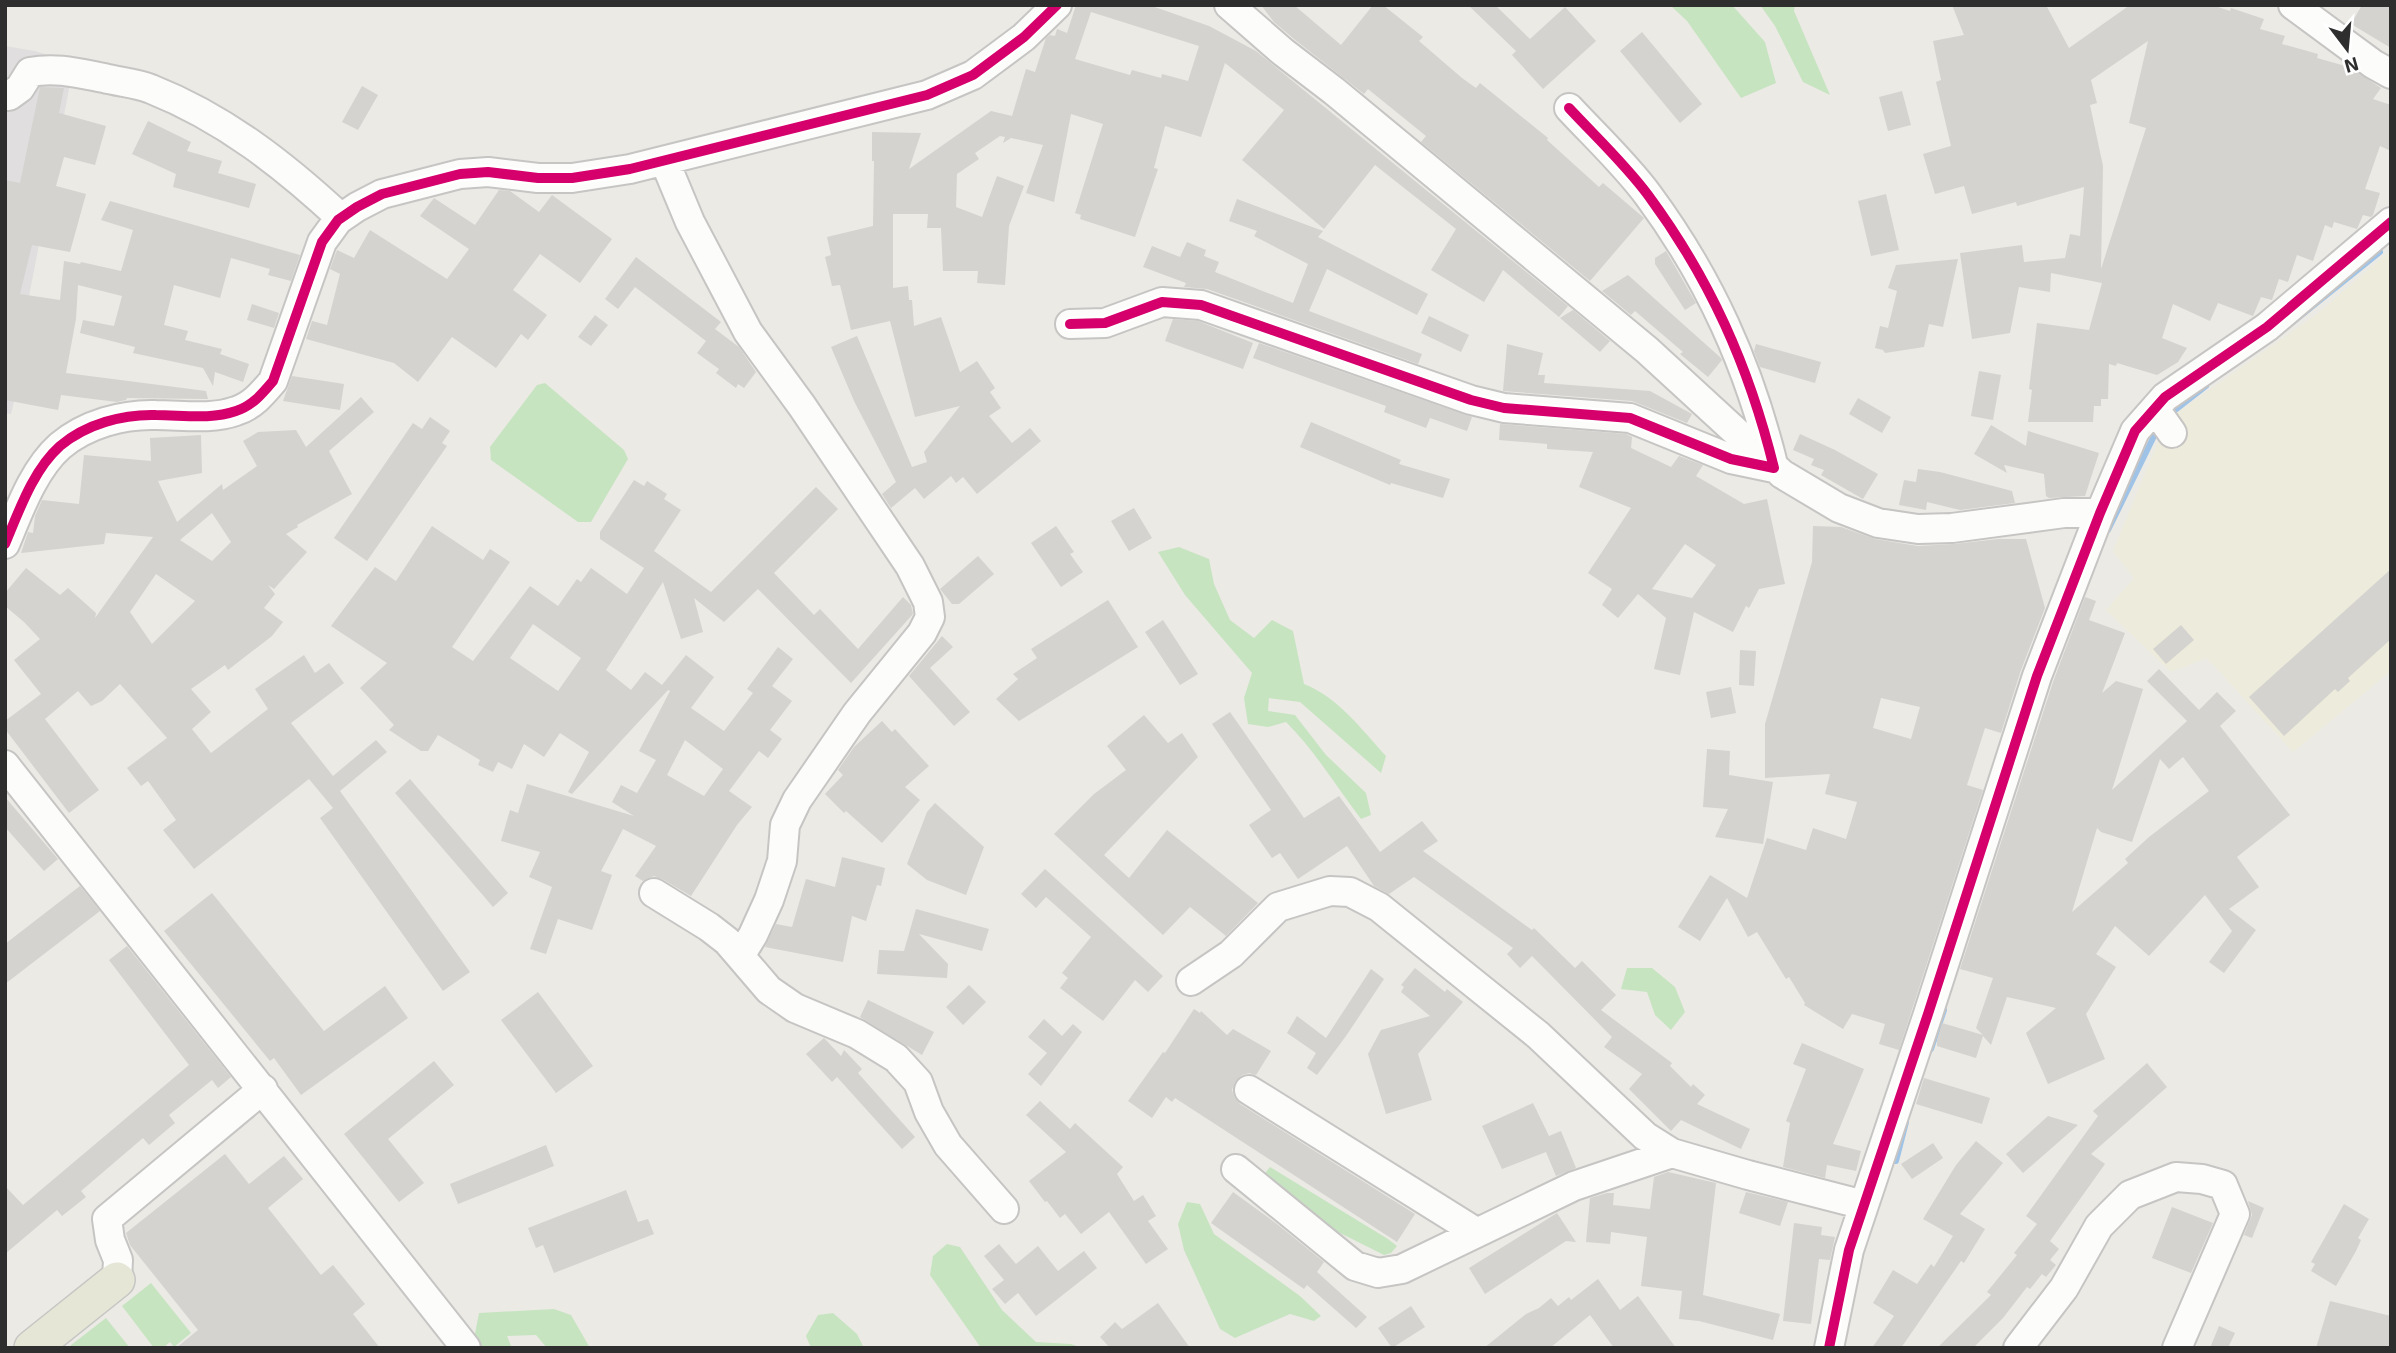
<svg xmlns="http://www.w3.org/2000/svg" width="2396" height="1353" viewBox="0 0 2396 1353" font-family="'Exo 2',sans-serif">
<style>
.industrial{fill:#e0dedf}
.education{fill:#edebdb}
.green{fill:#c7e4c1}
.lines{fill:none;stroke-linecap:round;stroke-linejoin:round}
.stream{stroke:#9fc3e6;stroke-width:6}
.building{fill:#d4d3cf;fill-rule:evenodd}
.minor-casing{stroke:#c6c5c4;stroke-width:32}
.major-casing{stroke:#c6c6c4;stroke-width:38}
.minor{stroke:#fcfcfb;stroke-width:28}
.major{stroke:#e6e6d7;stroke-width:35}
.cycleway-casing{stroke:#fff;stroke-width:15}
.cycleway{stroke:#d6006c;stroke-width:10}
</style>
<rect width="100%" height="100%" fill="#ebeae5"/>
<!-- industrial -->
<path class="industrial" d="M5,46L35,51L74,63L25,317L34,320L11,414L5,413Z"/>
<!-- education -->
<path class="education" d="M2391,250V671L2293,752L2207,658L2171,672L2106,610L2134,578L2113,551L2160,437L2174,415L2317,314Z"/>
<!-- green -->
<path class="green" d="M1670,5H1732L1765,42L1776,83L1741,98L1687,21Z
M1760,5H1795L1794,11L1830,95L1803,82L1775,26Z
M545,383L624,450L628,459L591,522H578L491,460L490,447L537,385Z
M1179,547L1209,559L1214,584L1230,620L1254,638L1272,620L1293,631L1304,684C1339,698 1361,729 1386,756L1381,773L1300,702L1269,698L1268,711L1295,715L1326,755L1366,793L1371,815L1361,819C1336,786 1315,751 1286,722L1268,727L1248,724L1244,698L1252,673L1185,595L1158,552Z
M1627,968H1652L1675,987L1685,1012L1671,1030L1655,1015L1647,992L1621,989Z
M1270,1167L1388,1239L1397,1246L1391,1253L1384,1255L1316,1221L1261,1178Z
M1187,1202L1200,1204L1214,1234L1300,1296L1321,1316L1314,1321L1290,1314L1235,1338L1220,1329L1184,1250L1178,1224Z
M947,1244L960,1247L1002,1310L1036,1342L1071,1344L1082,1348H981L930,1275L933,1256Z
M151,1283L191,1333L174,1347L170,1342L163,1348H154L122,1306Z
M554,1309L571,1315L590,1348H547L536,1335L507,1336L512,1348H477L473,1344L479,1313Z
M833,1313L857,1334L864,1348H811L806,1336L818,1315Z
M106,1318L130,1348H68L71,1345Z"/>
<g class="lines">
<!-- stream -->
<path class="stream" d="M2288,326L2380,252
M2174,411L2206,386
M2108,530L2156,432
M1931,1049L1944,1010
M1896,1161L1906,1122"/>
</g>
<!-- building -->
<path class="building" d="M1076,5H1149L1209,26L1256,51L1568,306L1559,317L1503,270L1484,302L1431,270L1456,229L1375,165L1324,229L1242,160L1284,110L1225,63L1201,137L1165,126L1154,168L1158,169L1135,237L1080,219L1081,215L1075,213L1103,124L1071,114L1054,202L1026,193L1043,145L1011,138L1003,143L1005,137L1000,136L975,153L979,159L957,174L956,207L982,217L997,176L1024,186L1009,226L1005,285L977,283L978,271H943L941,228H927L928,214H893V288L908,286L909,300H912L914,326L941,317L960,372L977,361L995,388L990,392L1001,408L989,416L1012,443L1030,428L1041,441L977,494L963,477L956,483L951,476L924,499L915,488L891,508L882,494L896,482L854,401L831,347L857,336L912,467L927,462L924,452L960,406L915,417L890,321L851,330L840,285L832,286L825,257L831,255L827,237L873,226L874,161H872V132L921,133L909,169L991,111L1012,116L1026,69L1035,72L1046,38L1050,35L1055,36L1057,29L1067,33ZM1091,12L1199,46L1188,81L1162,74L1161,78L1132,70L1130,75L1075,59Z
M1261,5H1294L1341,45L1373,5H1383L1423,37L1419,41L1462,78L1476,88L1480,83L1548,138L1547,140L1599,187L1603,183L1644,218L1590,281L1421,142L1426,136L1368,89L1364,94L1294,39L1274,22Z
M1468,5H1495L1530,39L1565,7L1596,41L1543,89L1512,55L1516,51Z
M1952,5H2046L2069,48L2130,5H2212L2230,11L2231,8L2264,19L2260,29L2285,36L2282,44L2318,54L2317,58L2349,67L2381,88L2373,99L2391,105V151L2380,146L2365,189L2380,193L2373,215L2371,217L2363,215L2357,229L2334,222L2332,228L2325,225L2313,261L2297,255L2288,282L2279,279L2272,300L2261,297L2253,316L2218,303L2210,321L2173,304L2162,338L2187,348L2178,362L2157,375L2117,363L2116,366L2109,364L2108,399H2101V406H2094L2093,422H2028L2032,390L2029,389L2037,323L2089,330L2102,283L2051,273L2050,292L2019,287L2010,333L1972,339L1960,253L2022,245L2024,262L2065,258L2070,234L2080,236L2084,187L2017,206L2016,202L1972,214L1964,186L1935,194L1923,154L1951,146L1936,82L1941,80L1933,41L1964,35ZM2148,41L2129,123L2146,128L2101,269L2103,166L2090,105L2097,103L2091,80Z
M2362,5H2391V48L2351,24Z
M1642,32L1702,104L1680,123L1620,51Z
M362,86L378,95L358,130L342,122Z
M40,87L64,88L59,113L106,126L95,165L64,157L56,186L86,194L70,252L32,245L20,294L60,300L64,261L80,264L81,262L121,271L133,230L101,220L110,201L300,255L291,281L268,275L270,269L231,258L220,298L174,285L164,325L188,331L185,340L222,349L220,354L249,364L243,382L215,372L213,386L203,368L133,353L135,347L80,333L83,320L114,326L122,296L78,285L76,319L66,373L206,391L208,399L127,398L126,400L117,402L61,395L58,410L5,400V180L20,183Z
M1902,91L1911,125L1888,131L1879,97Z
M148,121L191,142L187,151L222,161L218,173L256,184L249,208L173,187L176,174L132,154Z
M499,190L510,191L539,212L552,195L612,239L580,283L540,254L513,290L547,315L528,340L521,334L496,368L452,337L418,382L394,363L306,339L312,321L327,325L340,274L330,269L337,250L354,258L370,230L447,279L469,249L420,216L434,198L475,225Z
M1886,194L1899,250L1871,256L1858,201Z
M1237,199L1323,231L1318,237L1428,294L1417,315L1327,269L1309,311L1422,354L1418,364L1207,289L1184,287L1186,283L1143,267L1152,246L1180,257L1187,242L1206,250L1204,256L1219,262L1215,272L1293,303L1308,264L1254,236L1257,231L1229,221Z
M1666,251L1696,303L1685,310L1655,264V258Z
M636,257L721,322L715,329L739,347L756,372L744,388L738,384L736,388L716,373L719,369L697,353L706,341L635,287L618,309L605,299Z
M1958,259L1943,327L1929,324L1924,347L1885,353L1883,350L1875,348L1880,326L1888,328L1897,291L1888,288L1896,265Z
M1628,275L1721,358L1722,360L1708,377L1680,354L1683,352L1635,311L1631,315L1602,291Z
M252,304L279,313L274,328L247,320Z
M1573,310L1610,341L1600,352L1560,318Z
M595,315L608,325L591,346L578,337Z
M1429,316L1469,335L1461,352L1421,333Z
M1173,319L1198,321L1253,343L1243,369L1165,341Z
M1259,343L1472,417L1467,431L1430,418L1426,428L1384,412L1386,406L1253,358Z
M1507,344L1543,353L1538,375H1545L1544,383L1650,391L1692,414L1687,423L1632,401L1503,391Z
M1756,344L1821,362L1815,383L1760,367L1754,351Z
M1979,371L2001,375L1993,420L1971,416Z
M292,376L344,384L340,410L283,401Z
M361,397L374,412L329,451L352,494L297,525L298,527L286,534L307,552L274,589L268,585L275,594L264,608L283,622L272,636L228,670L225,665L191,689L211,712L192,729L211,753L268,709L255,689L304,655L315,673L329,663L344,683L291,723L333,776L376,740L387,752L340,791L470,972L443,991L320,818L333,808L309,779L194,869L163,830L176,820L148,781L141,786L127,768L167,738L120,684L102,701L91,706L78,691L45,719L99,790L69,813L5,729V721L41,694L14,660L40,639L24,622L5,606V593L26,568L60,595L68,588L96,613L95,618L153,537L106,533L104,544L21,553L28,532L33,533L35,516L42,500L79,504L84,455L151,461L150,438L201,435L202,473L158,481L177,522L222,484L223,490L257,466L243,441L258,432L296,430L306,447ZM212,513L231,542L212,561L180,540ZM156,574L195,601L152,644L130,612Z
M1858,398L1891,417L1882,433L1849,414Z
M430,417L450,431L442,443L447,446L367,561L334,538L413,423L422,429Z
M1311,422L1401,460L1399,464L1450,479L1443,498L1391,483L1390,485L1300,447Z
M1500,424L1626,434L1632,437L1631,448L1671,467L1679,456L1703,465L1696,476L1744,504L1767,499L1785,584L1759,589L1749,608L1746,606L1733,632L1694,612L1680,675L1654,669L1666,618L1638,594L1618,618L1602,605L1612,589L1588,573L1631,508L1579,487L1593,452L1547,449V444L1499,440ZM1685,544L1716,565L1692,598L1652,589Z
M1991,425L2026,446L2028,431L2099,453L2085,496L2049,498L2046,496L2044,474L2004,465L2007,473L1974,454Z
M1800,434L1835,450L1878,474L1863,499L1821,475L1824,470L1811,465L1814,459L1793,450Z
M1918,469L1940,472L2012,491L2015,503L1960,510L1927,502L1926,510L1899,505L1904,480L1916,482Z
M634,480L644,486L647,481L667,494L664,499L681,510L654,551L711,592L816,487L838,509L774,573L814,615L820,609L858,649L903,597L911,605L913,614L851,683L758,589L724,622L694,598L703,632L681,639L663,582L606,670L631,690L645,672L662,685L686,655L714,677L691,708L724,731L753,693L747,689L778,647L793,659L772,686L792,701L770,730L782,739L768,758L759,751L729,791L752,807L737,825L691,896L662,879L654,876L643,881L635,876L656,846L623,829L601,871L612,875L592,930L558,919L546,954L530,949L552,887L529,877L540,852L501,841L510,810L518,813L527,784L634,816L612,802L621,785L637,793L656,760L639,751L670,691L668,690L572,794L568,792L589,752L560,733L544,757L524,744L512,769L498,762L493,772L478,765L480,760L438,735L428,751H421L389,730L394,725L360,688L387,663L331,626L375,567L396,581L432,526L483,560L490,549L510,562L452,647L473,661L530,586L558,606L577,579L581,582L591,568L627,594L644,568L600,539V532ZM533,624L581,658L558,691L510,658ZM685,740L723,769L704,796L667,775Z
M1134,508L1152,538L1129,551L1111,521Z
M1056,526L1074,552L1070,554L1083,572L1061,587L1031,543Z
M1813,526L1841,527L1875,539L1918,546L1954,544L1998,539H2026L2045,608L2021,670L2001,733L1985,728L1967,785L1983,790L1899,1050L1879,1044L1885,1024L1852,1014L1843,1029L1804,1005L1805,1003L1789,977L1786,979L1757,932L1748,937L1727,898L1700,941L1678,927L1710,875L1747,898L1767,838L1806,850L1813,828L1846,839L1857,802L1825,794L1830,774L1765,778V724L1812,562ZM1881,698L1920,707L1911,739L1873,728Z
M978,556L994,574L959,604H952L940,589Z
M2391,569V639L2348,678L2350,681L2338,692L2335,689L2284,736L2249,697Z
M2085,597L2096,601L2089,620L2125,633L2102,693L2116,681L2143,689L2112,790L2187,721L2147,681L2159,669L2199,710L2217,692L2236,711L2220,726L2290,815L2237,857L2259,887L2229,909L2256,930L2224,973L2209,962L2232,931L2205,895L2149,956L2115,926L2096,954L2116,967L2086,1014L2105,1059L2048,1084L2026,1033L2056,1008L2007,997L1991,1045L1983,1036L1976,1058L1937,1046V1040L1942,1023L1983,1035L1976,1028L1993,978L1960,969L2053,682ZM2183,757L2209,791L2149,837L2125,859L2128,863L2072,912L2097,828L2101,832L2132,842L2160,759L2169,769Z
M1108,600L1138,647L1019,721L996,699L1018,679L1013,674L1037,658L1031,649Z
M1163,620L1198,674L1180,685L1145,632Z
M2181,625L2194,640L2166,664L2153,649Z
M942,636L953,647L930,668L970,712L954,726L909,676Z
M1740,650L1756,651L1754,686L1739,685Z
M1731,687L1736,713L1711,718L1706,692Z
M1230,712L1304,818L1339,796L1380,852L1422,821L1438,841L1423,851L1532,930L1534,928L1575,968L1582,961L1616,995L1601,1010L1672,1063L1670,1066L1691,1087L1693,1084L1705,1095L1697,1104L1750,1129L1741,1149L1681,1120L1671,1131L1629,1089L1642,1074L1604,1047L1612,1037L1532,956L1520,968L1507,954L1513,948L1414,877L1389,894L1374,886L1347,846L1298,879L1280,853L1272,858L1249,825L1271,810L1212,724Z
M1144,715L1168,743L1182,733L1198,757L1104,855L1129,878L1167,830L1258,903L1226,936L1190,907L1163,935L1054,834L1094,794L1126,770L1107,746Z
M882,721L892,732L895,729L929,766L905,787L920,800L882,843L846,811L844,813L825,794L843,775L838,770L854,747Z
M1707,749L1730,751L1729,775L1773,782L1763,844L1715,837L1728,809L1703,807Z
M410,779L508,893L493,907L395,793Z
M5,797L58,859L44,871L5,827Z
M935,803L984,847L966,895L927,880L907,864L927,812Z
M842,857L885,868L881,886L877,885L866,921L852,916L843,962L765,947L776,924L792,927L806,879L835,887Z
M1045,869L1163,976L1148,992L1135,980L1103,1021L1060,988L1068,978L1062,973L1091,937L1046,897L1036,908L1021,894Z
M80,886L100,911L5,984V944Z
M212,893L324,1031L385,986L408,1018L301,1095L274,1058L270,1061L164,931Z
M916,909L989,929L982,951L919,934L948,964L947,978L877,974L879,950L904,951Z
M127,946L231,1077L218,1088L212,1080L169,1115L175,1123L149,1145L143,1138L81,1191L86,1197L62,1216L57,1210L5,1254V1186L23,1205L189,1065L109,960Z
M1415,968L1445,992L1447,989L1463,1002L1418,1054L1432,1100L1386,1114L1368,1054L1381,1030L1430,1016L1401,992L1404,987L1401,985Z
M1371,969L1384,979L1346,1036L1317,1075L1307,1068L1316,1053L1287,1033L1297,1016L1326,1038Z
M969,985L986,1002L963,1025L946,1007Z
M538,992L593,1066L556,1093L501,1020Z
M868,1000L934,1032L922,1055L860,1017Z
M1194,1009L1200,1013L1201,1011L1227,1035L1233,1029L1271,1051L1256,1075L1249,1073L1242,1075L1235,1082L1232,1090L1235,1098L1240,1104L1415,1214L1397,1242L1175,1098L1172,1102L1166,1097L1152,1118L1128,1101L1163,1052L1165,1053Z
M1044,1019L1062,1036L1073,1024L1082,1032L1041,1086L1028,1074L1047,1053L1028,1037Z
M824,1038L841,1056L844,1050L862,1069L858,1073L915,1137L902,1149L837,1077L832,1082L806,1054Z
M1802,1043L1864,1069L1833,1144L1861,1151L1856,1171L1827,1165L1825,1178L1783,1167L1790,1123L1786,1121L1806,1069L1793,1064Z
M434,1061L454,1085L388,1139L424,1183L399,1202L344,1134Z
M2147,1063L2167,1087L2091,1154L2105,1164L2050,1241L2059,1249L2050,1260L2056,1265L2046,1277L2042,1274L2030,1289L2027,1287L2003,1318L1973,1348H1937L1991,1295L1987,1292L2017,1255L2014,1253L2037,1224L2026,1216L2098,1116L2093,1111Z
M1924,1078L1990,1098L1982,1124L1916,1104Z
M1040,1101L1070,1129L1075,1123L1123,1167L1117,1174L1134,1201L1143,1195L1156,1216L1148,1221L1168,1249L1146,1264L1109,1212L1081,1234L1065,1214L1060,1218L1047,1201L1045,1202L1029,1181L1066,1152L1026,1115Z
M1533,1103L1549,1136L1561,1131L1576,1168L1556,1176L1546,1152L1502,1169L1482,1126Z
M2048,1116L2078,1125L2023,1173L2006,1154Z
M1976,1141L2003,1163L1960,1214L1985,1229L1964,1263L1961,1261L1901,1348H1872L1894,1316L1873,1303L1893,1270L1917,1284L1931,1264L1934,1267L1953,1236L1923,1219L1956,1165Z
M1933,1143L1943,1158L1912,1179L1901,1164Z
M546,1145L554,1166L458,1204L450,1184Z
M225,1154L249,1184L284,1156L303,1179L268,1208L321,1275L333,1265L365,1304L353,1314L380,1348H176L198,1330L130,1245L126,1233Z
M1668,1172L1716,1183L1703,1295L1780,1314L1773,1340L1699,1321L1679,1319L1682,1291L1641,1286L1647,1237L1611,1232L1610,1244L1586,1242L1590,1198L1607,1193H1614L1613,1205L1650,1209L1654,1177Z
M626,1190L638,1222L648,1219L654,1234L554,1273L543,1245L536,1248L528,1228Z
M1233,1192L1277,1224L1324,1262L1317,1272L1367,1317L1356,1328L1307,1285L1304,1289L1211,1223Z
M1746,1192L1788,1202L1780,1226L1739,1213Z
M2248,1201L2264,1208L2252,1238L2244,1235L2252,1215Z
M2344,1204L2369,1219L2358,1238L2361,1240L2356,1251L2336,1286L2311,1271L2315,1264L2311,1262Z
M2172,1207L2213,1223L2191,1273L2152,1258Z
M1557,1213L1576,1242L1566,1241L1485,1294L1469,1268Z
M1794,1223L1822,1227L1821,1235L1835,1237L1830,1260L1819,1259L1811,1324L1783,1321Z
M999,1244L1016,1264L1038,1246L1058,1271L1084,1251L1097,1268L1036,1316L1018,1293L1005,1304L992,1289L1004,1280L984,1256Z
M1598,1279L1620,1310L1638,1296L1676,1348H1614L1590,1315L1550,1348H1484L1526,1314L1539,1308L1551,1298L1558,1306L1569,1297L1571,1300Z
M2330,1301L2391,1316V1348H2316Z
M1158,1303L1190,1348H1110L1100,1337L1115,1322L1122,1329Z
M1411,1306L1425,1327L1392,1348L1378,1328Z
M2219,1326L2235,1333L2228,1348H2210Z"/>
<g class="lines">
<defs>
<path id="minor" d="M1229,5L1283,52L1334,91L1647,350L1782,474L1839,508L1878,523L1918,529L1952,528L2064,513H2100
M2293,5L2373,64L2391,74
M5,96H9L20,88L30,72C56,67 78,73 104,78C119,82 137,83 151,89C224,118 284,165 341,218
M665,162L690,222L748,332L802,406L910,566L928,602L930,617L922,633L857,713L797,800L785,825L782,861L769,900L753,935L740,956
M1070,324L1105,323L1162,302L1201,305L1471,400L1504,408L1630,418L1731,459L1774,468C1749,366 1710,279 1648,195C1625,164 1595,136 1569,108
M2155,409L2172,433
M5,544C19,511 33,470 60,446C86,424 123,414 156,415C182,415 211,420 236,411C252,406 262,394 273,381L322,242L338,220L357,207L382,194L460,174L488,172L538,178H572L630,169L927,95L973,75L1024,37L1057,5
M5,765L466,1348
M654,893L709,927L727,941L769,990L795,1008L857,1034L896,1058L918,1082L929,1112L948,1145L1004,1209
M1191,981L1231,954L1278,907L1330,891L1350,892L1379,907L1538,1035L1645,1136L1672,1153L1748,1175L1864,1205
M1249,1090L1476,1232
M1236,1169L1355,1266L1378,1273L1402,1269L1574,1186L1672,1153
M117,1280L118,1260L110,1240L107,1219L263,1089
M1829,1348L1849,1250L1928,1014L2037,676L2100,513L2135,431L2165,397L2267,327L2391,222
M2018,1348L2064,1288L2099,1226L2130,1195L2176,1177L2202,1179L2223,1185L2235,1214L2177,1348"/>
<path id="major" d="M32,1348L117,1280"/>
</defs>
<!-- minor casing -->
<use href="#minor" class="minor-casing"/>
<!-- major casing -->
<use href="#major" class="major-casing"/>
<!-- minor -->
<use href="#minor" class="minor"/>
<!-- major -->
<use href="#major" class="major"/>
<defs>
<path id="cycleway" d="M1070,324L1105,323L1162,302L1201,305L1471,400L1504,408L1630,418L1731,459L1774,468C1749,366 1710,279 1648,195C1625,164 1595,136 1569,108
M5,544C19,511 33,470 60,446C86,424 123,414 156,415C182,415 211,420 236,411C252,406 262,394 273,381L322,242L338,220L357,207L382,194L460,174L488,172L538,178H572L630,169L927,95L973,75L1024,37L1057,5
M1829,1348L1849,1250L1928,1014L2037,676L2100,513L2135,431L2165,397L2267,327L2391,222"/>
</defs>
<!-- cycleway casing -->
<use href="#cycleway" class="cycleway-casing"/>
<!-- cycleway -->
<use href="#cycleway" class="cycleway"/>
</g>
<!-- border -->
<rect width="2396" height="1353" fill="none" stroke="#2e2e2e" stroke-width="14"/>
<!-- north arrow -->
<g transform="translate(2347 49) rotate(164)" stroke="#ffffff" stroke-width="5" paint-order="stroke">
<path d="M0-5L12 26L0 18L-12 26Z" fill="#2e2e2e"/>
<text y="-10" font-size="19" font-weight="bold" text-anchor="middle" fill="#2e2e2e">N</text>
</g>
</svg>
